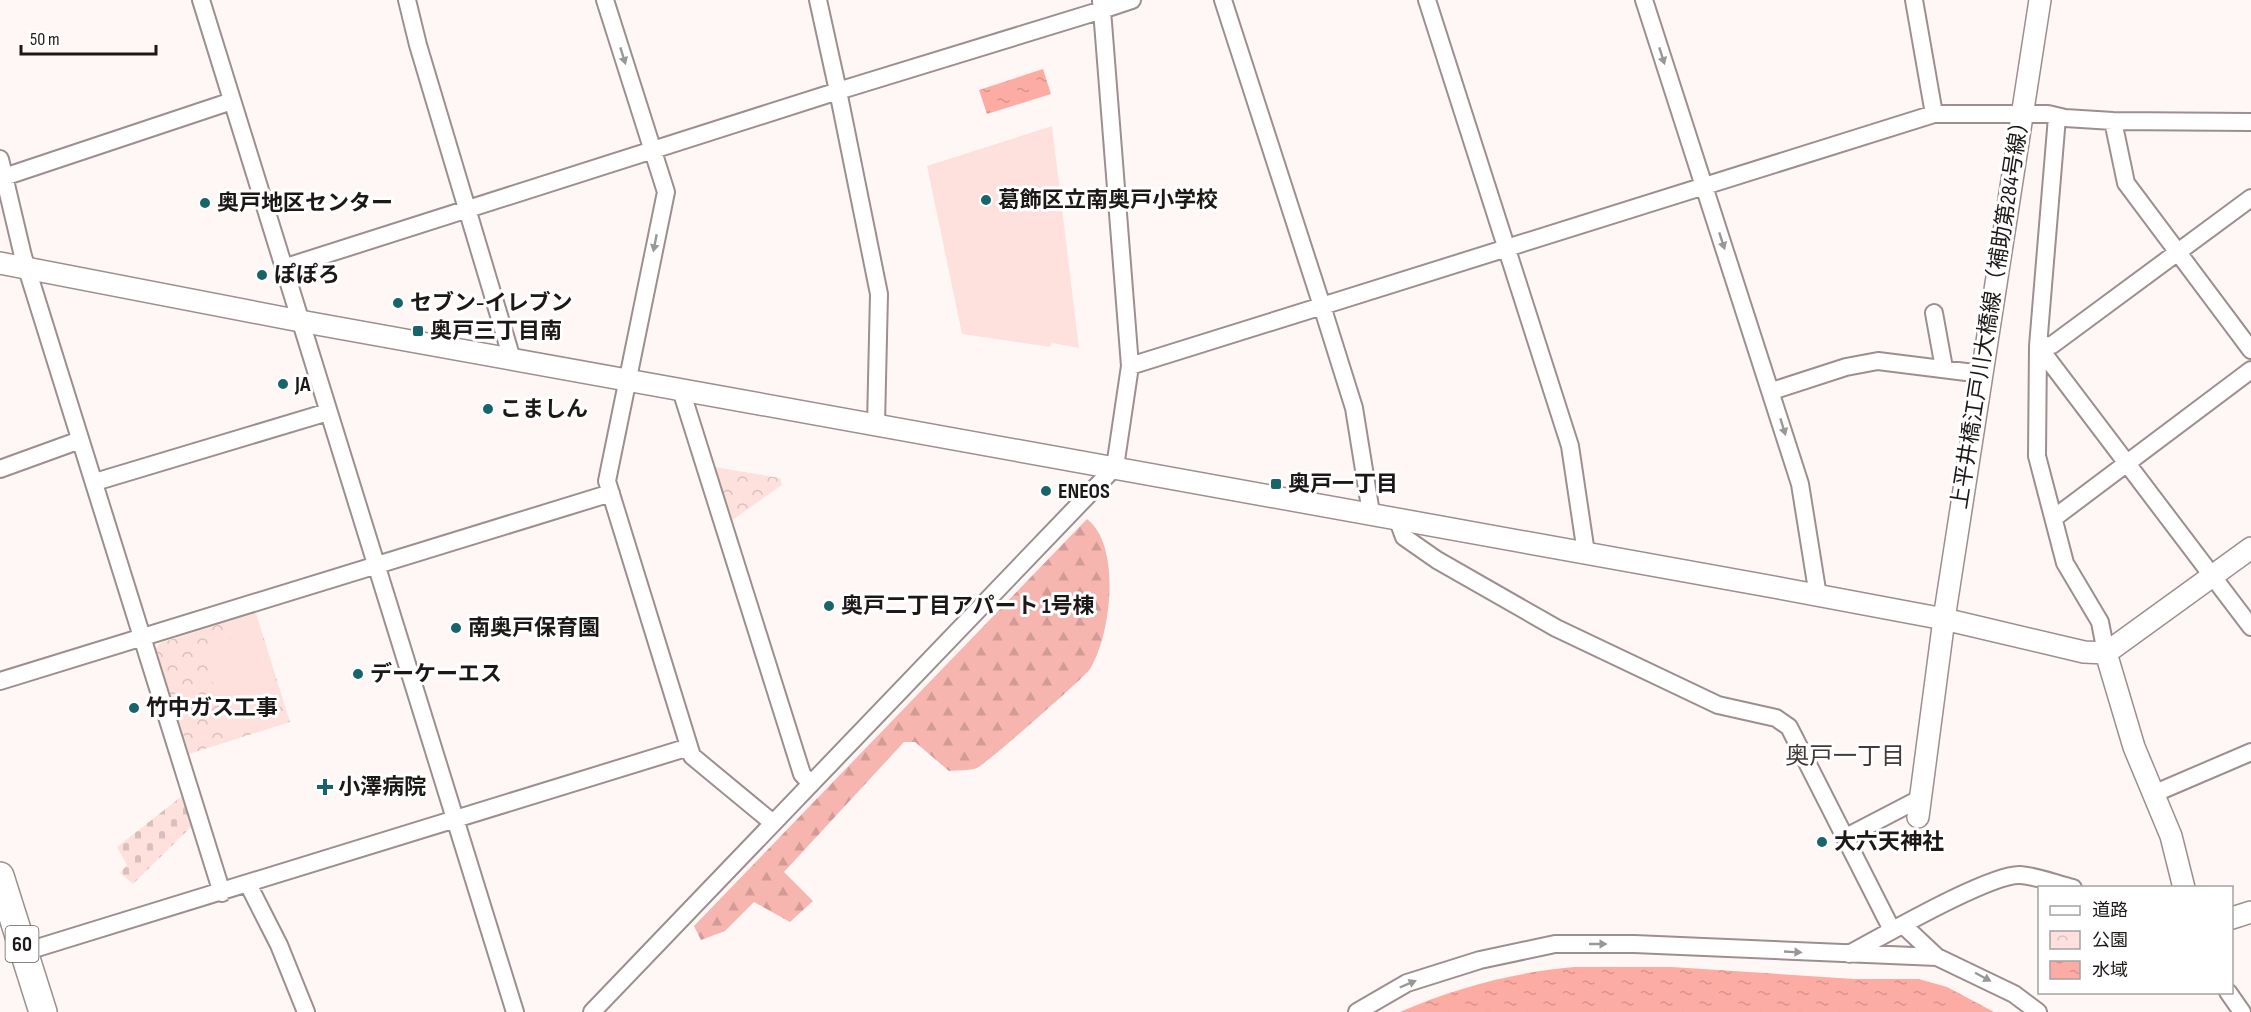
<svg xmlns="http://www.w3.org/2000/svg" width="2251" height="1012" viewBox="0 0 2251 1012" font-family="'Sofia Sans Condensed','Noto Sans JP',sans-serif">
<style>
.forest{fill:url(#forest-firs)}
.cemetery{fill:url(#cemetery-stones)}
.park{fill:url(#park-crowns)}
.pitch{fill:#fee1dd}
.water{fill:url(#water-ripples)}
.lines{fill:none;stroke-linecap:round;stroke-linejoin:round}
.minor-casing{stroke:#9c8f8e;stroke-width:20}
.tertiary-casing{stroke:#9c8f8e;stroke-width:24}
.primary-casing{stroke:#9c8f8e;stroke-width:30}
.minor{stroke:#fff;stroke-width:16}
.tertiary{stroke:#fff;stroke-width:21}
.primary{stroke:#fff;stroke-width:27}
.oneway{fill:#999797}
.poi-dot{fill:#17656b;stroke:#fff;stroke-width:2}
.labels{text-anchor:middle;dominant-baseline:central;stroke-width:6;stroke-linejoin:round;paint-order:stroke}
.shield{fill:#fff;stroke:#605d5d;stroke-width:1.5}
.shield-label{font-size:21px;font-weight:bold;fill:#1c1817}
.poi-label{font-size:22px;font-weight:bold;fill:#1c1817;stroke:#fff;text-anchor:start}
.street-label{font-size:22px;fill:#1c1817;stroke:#fff}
.neighbourhood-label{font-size:24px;fill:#433938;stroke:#fff}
</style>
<defs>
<pattern id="forest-firs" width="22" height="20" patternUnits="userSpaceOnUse" patternTransform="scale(1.5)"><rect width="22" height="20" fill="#f6b5af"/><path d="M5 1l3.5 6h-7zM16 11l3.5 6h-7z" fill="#d29b96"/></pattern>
<pattern id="cemetery-stones" width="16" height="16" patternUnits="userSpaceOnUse" patternTransform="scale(1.5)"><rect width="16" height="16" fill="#fee1dd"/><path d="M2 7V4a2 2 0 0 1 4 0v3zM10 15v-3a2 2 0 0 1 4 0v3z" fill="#d9c0bd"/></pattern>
<pattern id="park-crowns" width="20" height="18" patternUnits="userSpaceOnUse" patternTransform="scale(1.5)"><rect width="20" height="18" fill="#fee1dd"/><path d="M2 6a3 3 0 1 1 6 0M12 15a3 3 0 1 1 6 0" fill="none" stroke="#d9c0bd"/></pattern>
<pattern id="water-ripples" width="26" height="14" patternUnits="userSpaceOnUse" patternTransform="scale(1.5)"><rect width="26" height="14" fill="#fdaca4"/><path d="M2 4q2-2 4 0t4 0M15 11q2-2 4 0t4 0" fill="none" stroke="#d8938c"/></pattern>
</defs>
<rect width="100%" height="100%" fill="#fff7f6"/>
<!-- forest -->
<path class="forest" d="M1087,519C1122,546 1111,635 1090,669C1085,677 985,765 977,768C969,771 957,770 949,771L915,742H904L784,872L813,901L790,922L754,902L725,931L701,940L694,926Z"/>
<!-- cemetery -->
<path class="cemetery" d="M182,796L192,826L133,884L120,873L127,865L117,847Z"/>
<!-- park -->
<path class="park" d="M715,467L780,478L782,485L731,521Z
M256,613L290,722L189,754L156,649L160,643Z"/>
<!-- pitch -->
<path class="pitch" d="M1052,126L1079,348L1052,343L1050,347L962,334L927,166Z
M257,619L282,702L275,704L280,722L230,738L202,647L237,637L234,626Z"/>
<!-- water -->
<path class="water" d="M1043,69L1051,94L987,114L979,90Z
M1574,967H1672L1854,979H1919L1947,987L1994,1012H1400C1454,988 1515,972 1574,967Z"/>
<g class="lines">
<defs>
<path id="minor" d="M201,0L515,1012
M407,0L418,45L512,359
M605,0L666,192L607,481L692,756L773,823
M1427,0L1570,446L1586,553
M1644,0L1800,484L1818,596
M1914,0L1934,114
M1101,1L1102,10L1132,0
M2057,117L2038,346L2037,456L2065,563L2100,622L2106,653
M2113,121L2126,183L2251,350
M0,159L23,256L222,893
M4,177L232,101
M283,268L838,91L818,0
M1934,313L1944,368
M2038,346L2251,627
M2038,346L2052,345L2251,198
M1130,366L1322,306L1223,0
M681,390L802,774L811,784
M1772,391L1846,367L1878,361L1982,374
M0,469L80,440
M95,482L328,412
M1371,513L1354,408L1322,306L1934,114H2048L2065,118L2113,121L2251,122
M1397,518L1404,537L1437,560L1556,628L1718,705L1776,718L1789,727L1892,930
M2054,518L2251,370
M0,681L611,493
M2153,794L2251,752
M1846,837L1921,798
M248,884L279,945L306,1012
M1903,925L1937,957
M24,952L689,747
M1849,954C1881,937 1989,874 2020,875C2037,876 2056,884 2073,888
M2228,992L2242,1012
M592,1012L1115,467L1130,366L1102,10L838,91L879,294L876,424
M1357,1012L1407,983L1480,960L1555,944H1634L1937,957L2014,994L2038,1012"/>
<path id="tertiary" d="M0,263L300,321L1779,588L1944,619L2084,652L2106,653L2251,548
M2106,653L2134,747L2171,836L2184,888
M1918,817L1944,619L2040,0
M2232,918L2251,912"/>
<path id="primary" d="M0,876L43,1012"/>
</defs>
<!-- minor casing -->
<use href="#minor" class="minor-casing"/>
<!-- tertiary casing -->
<use href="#tertiary" class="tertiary-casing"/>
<!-- primary casing -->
<use href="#primary" class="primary-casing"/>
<!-- minor -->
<use href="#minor" class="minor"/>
<!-- tertiary -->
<use href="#tertiary" class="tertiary"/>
<!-- primary -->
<use href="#primary" class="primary"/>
</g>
<!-- one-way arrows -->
<defs><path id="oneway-solid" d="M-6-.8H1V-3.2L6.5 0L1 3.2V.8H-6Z" transform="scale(1.5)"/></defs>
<g class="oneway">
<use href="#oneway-solid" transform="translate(623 56) rotate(73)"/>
<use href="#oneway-solid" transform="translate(1662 56) rotate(72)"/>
<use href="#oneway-solid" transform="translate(1722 241) rotate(72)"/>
<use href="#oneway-solid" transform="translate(655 243) rotate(101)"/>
<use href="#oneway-solid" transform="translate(1783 427) rotate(73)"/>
<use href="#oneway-solid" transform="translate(1598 944)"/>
<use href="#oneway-solid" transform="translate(1793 952) rotate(3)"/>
<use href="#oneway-solid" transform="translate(1983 977) rotate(28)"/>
<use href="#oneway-solid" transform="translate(1408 984) rotate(-23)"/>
</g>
<!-- markers -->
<g class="poi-dot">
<circle cx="986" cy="200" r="6"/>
<circle cx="205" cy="203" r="6"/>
<circle cx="262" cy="275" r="6"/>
<circle cx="398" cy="303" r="6"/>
<rect x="412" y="325" width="12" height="12" rx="3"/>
<circle cx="283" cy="384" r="6"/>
<circle cx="488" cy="409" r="6"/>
<rect x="1270" y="478" width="12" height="12" rx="3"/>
<circle cx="1046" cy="491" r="6"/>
<circle cx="829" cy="606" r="6"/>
<circle cx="456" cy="628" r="6"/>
<circle cx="358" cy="674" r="6"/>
<circle cx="134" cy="708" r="6"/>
<path d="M322 778h6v6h6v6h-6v6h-6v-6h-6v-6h6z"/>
<circle cx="1822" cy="842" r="6"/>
</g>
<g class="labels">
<!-- shield labels -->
<rect class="shield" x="5.5" y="926" width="33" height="36" rx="4.5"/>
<g class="shield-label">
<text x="22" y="944">60</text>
</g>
<!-- poi labels -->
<g class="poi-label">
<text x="998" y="200">葛飾区立南奥戸小学校</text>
<text x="217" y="203">奥戸地区センター</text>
<text x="274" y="275">ぽぽろ</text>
<text x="410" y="303">セブン-イレブン</text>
<text x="430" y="331">奥戸三丁目南</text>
<text x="295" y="384">JA</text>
<text x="500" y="409">こましん</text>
<text x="1288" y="484">奥戸一丁目</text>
<text x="1058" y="491">ENEOS</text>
<text x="841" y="606">奥戸二丁目アパート 1号棟</text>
<text x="468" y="628">南奥戸保育園</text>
<text x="370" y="674">デーケーエス</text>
<text x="146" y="708">竹中ガス工事</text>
<text x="338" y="787">小澤病院</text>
<text x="1834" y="842">大六天神社</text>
</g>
<!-- street labels -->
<g class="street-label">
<text transform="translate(1991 310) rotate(-81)">上平井橋江戸川大橋線（補助第284号線）</text>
</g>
<!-- neighbourhood labels -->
<g class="neighbourhood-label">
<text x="1845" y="756">奥戸一丁目</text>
</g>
</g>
<!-- legend -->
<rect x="2038" y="886" width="195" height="108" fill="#ffffff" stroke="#a4a3a2" stroke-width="1.5"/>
<rect x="2050" y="906" width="30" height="9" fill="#ffffff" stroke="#a4a3a2" stroke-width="1.5"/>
<text x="2092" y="916" font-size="18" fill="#1c1817">道路</text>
<rect x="2050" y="931" width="30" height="18" fill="url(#park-crowns)" stroke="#a4a3a2" stroke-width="1.5"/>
<text x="2092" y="946" font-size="18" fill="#1c1817">公園</text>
<rect x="2050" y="961" width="30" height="18" fill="url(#water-ripples)" stroke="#a4a3a2" stroke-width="1.5"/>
<text x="2092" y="976" font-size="18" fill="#1c1817">水域</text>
<!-- scale -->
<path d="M21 45v9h135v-9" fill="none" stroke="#1c1817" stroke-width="3"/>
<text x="30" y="45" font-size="18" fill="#1c1817" stroke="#ffffff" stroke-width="4.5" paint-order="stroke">50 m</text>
</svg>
